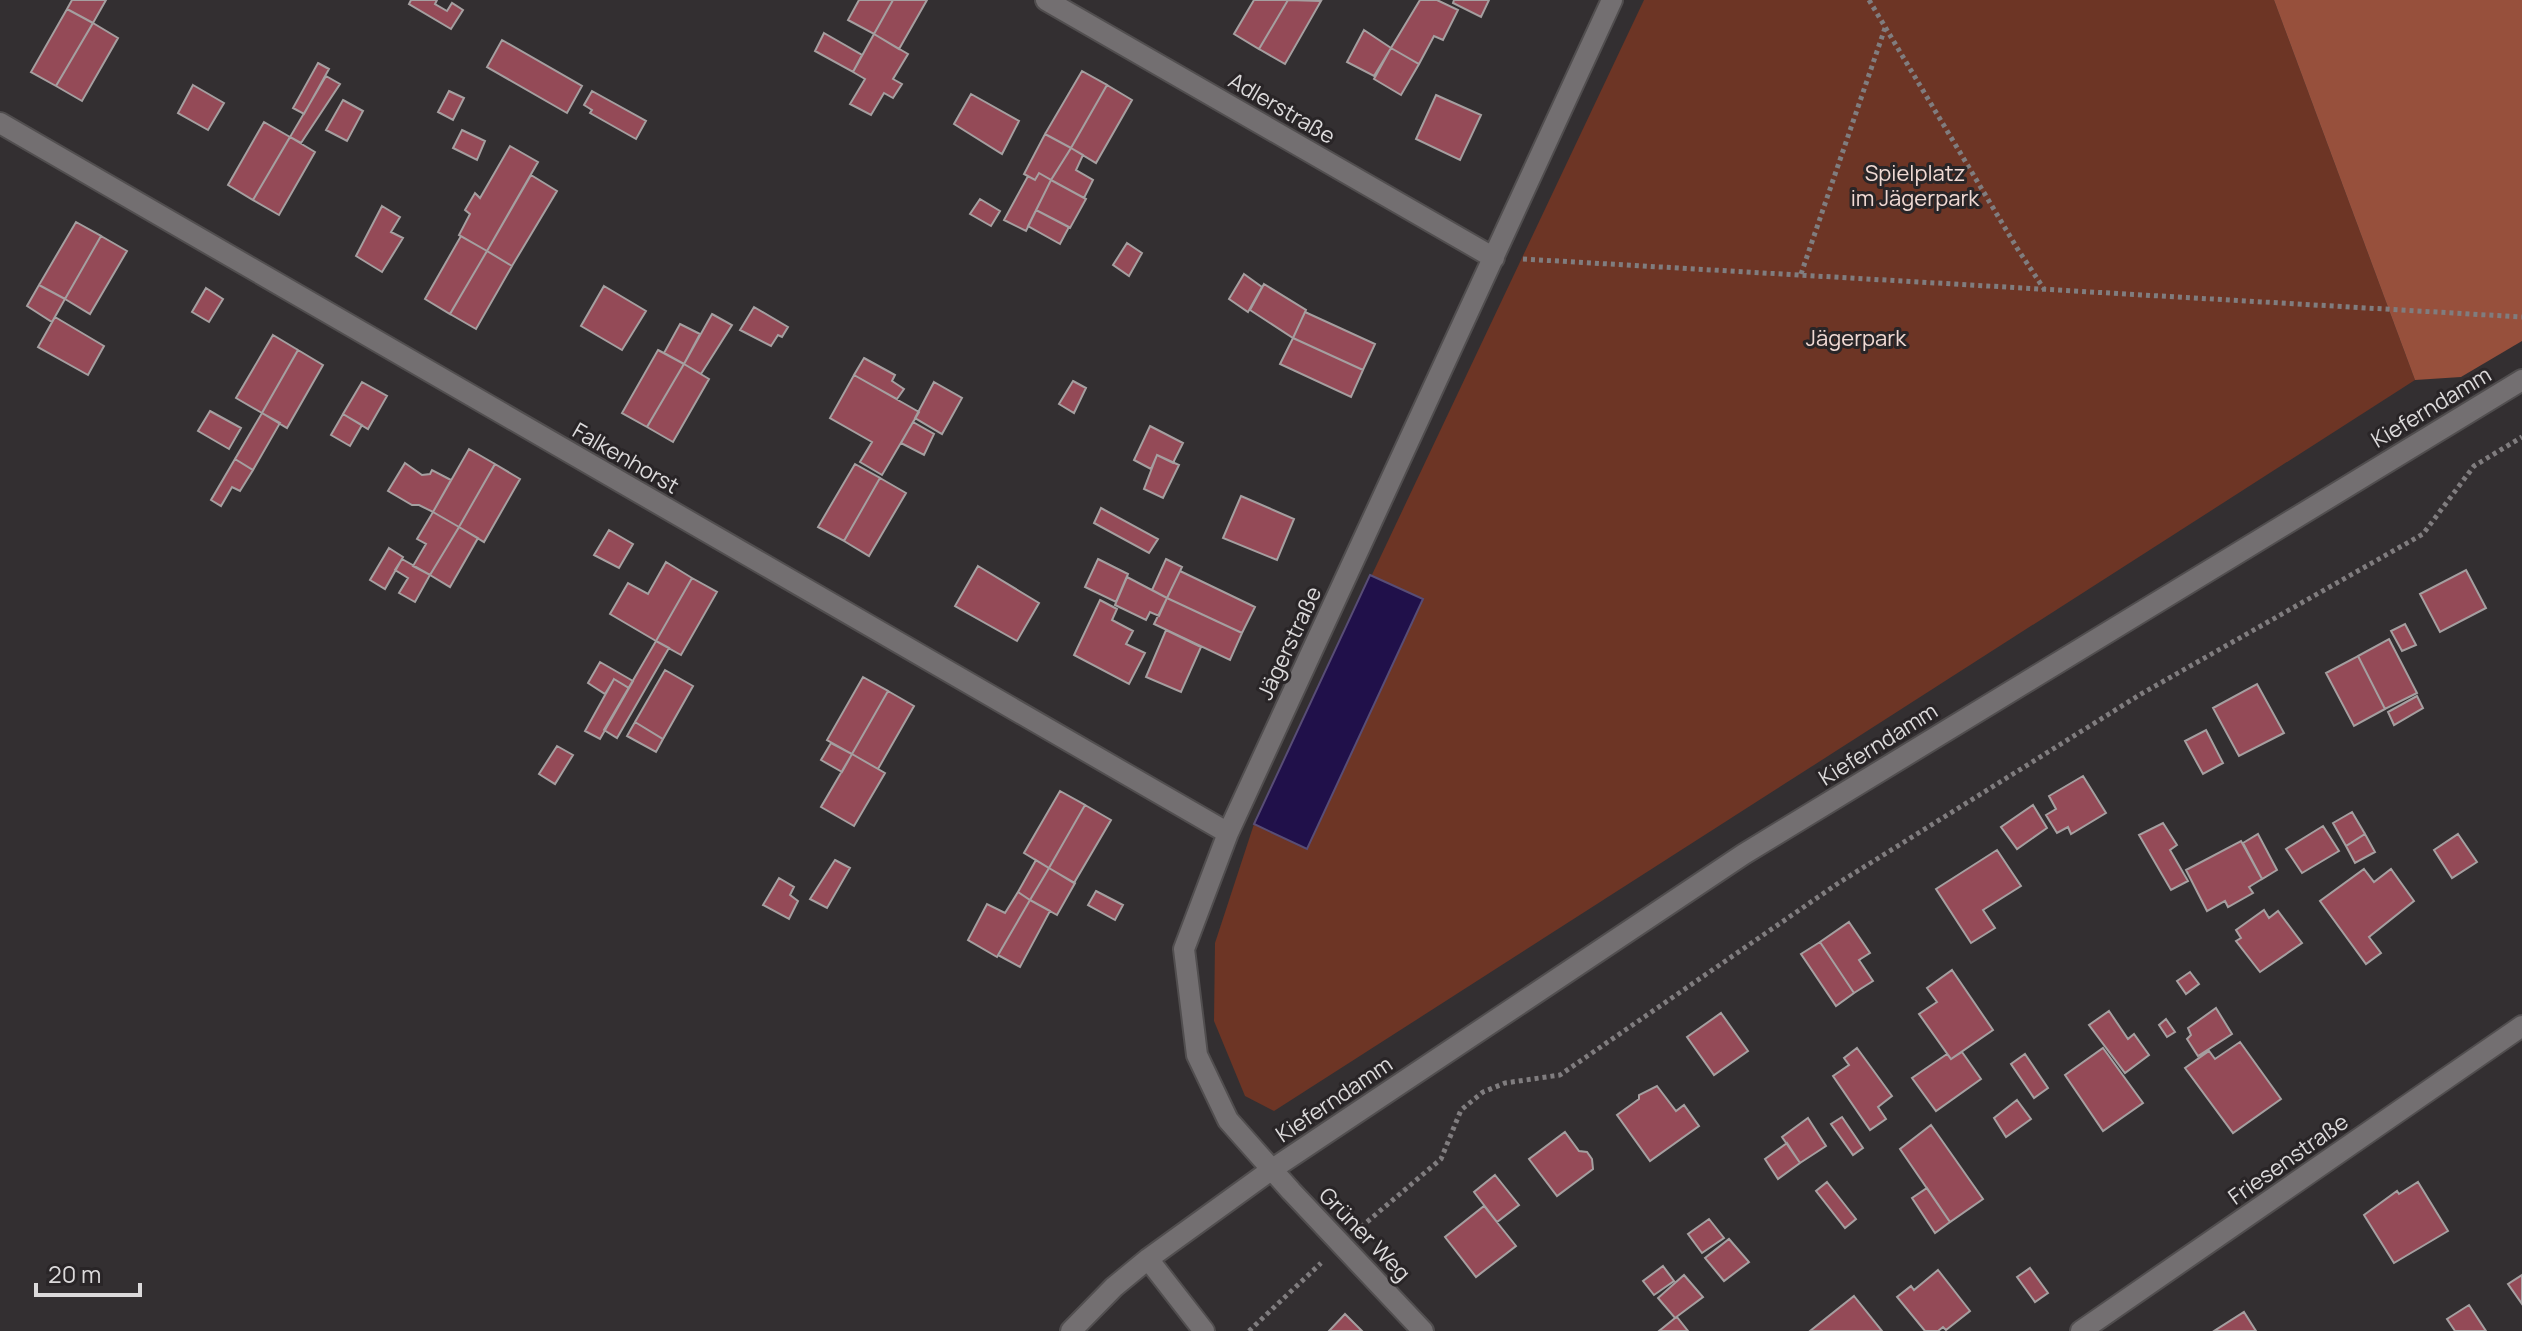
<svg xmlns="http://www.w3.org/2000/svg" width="2522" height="1331" viewBox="0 0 2522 1331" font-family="Manrope,sans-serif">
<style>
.green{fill:#6d3525}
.forest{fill:#97503c}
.water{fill:#20104a;stroke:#584d76;stroke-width:2}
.building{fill:#944a57;stroke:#a59fa0;stroke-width:2}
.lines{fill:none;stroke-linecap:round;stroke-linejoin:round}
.minor-casing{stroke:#514e4f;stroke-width:24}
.path{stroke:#807d7f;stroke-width:5;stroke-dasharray:4 4;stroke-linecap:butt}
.minor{stroke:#736f71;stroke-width:20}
.labels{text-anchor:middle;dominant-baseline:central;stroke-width:6;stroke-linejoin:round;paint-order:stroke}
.street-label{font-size:22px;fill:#dcdadb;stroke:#292527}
.park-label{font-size:22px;fill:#f1dad4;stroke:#292527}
</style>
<rect width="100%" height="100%" fill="#332f31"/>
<!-- green -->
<path class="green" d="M1644,0H2274L2415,380L1274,1111L1245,1096L1214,1021L1215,943L1254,824Z"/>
<!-- forest -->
<path class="forest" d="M2274,0H2522V341L2461,377L2415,380Z"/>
<!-- water -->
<path class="water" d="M1370,575L1423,599L1307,849L1254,824Z"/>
<!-- building -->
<path class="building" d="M72,0H106L93,23L67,9Z
M411,0H437L435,4L447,11L452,3L463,10L451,29L409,4Z
M859,0H893L874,34L848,20Z
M893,0H927L899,49L874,34Z
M1254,0H1288L1259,49L1234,34Z
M1288,0L1321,1L1285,64L1259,49Z
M1420,0H1437L1458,10L1443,40L1434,36L1419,64L1391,48Z
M1454,0H1489L1481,17L1453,3Z
M67,9L93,23L56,86L31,72Z
M93,23L118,38L82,101L56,86Z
M1364,30L1391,48L1374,76L1347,62Z
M824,33L862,55L853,72L815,51Z
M874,34L908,54L893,79L902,84L893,98L884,93L871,115L850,104L865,79L853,72Z
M502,40L582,86L567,113L487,67Z
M1391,48L1419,64L1401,95L1374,79Z
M318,63L329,69L304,114L293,108Z
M1082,71L1107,85L1071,148L1045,134Z
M326,76L340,84L301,143L290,137Z
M193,85L224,103L208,130L178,113Z
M1107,85L1132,100L1096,163L1071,148Z
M449,91L464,98L453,120L438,112Z
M592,91L646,121L636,139L590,113L592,110L584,105Z
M971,94L1019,121L1002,154L954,124Z
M1436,95L1481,115L1460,160L1416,139Z
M343,100L363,111L347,141L326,130Z
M264,122L290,137L253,200L228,185Z
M462,130L485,141L477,160L453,148Z
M1045,134L1071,148L1051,180L1039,173L1035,180L1024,174Z
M290,137L315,152L279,215L253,200Z
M510,146L538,162L487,251L459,235L470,214L465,210L475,193L480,198Z
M1071,148L1083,155L1076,170L1093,180L1084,198L1051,180Z
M1039,173L1051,180L1026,231L1004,220L1028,176L1035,180Z
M531,175L557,191L512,266L487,251Z
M1051,180L1086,199L1070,228L1036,210Z
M980,199L1000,211L991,226L970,214Z
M382,206L400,217L391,232L403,238L382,272L356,256Z
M1036,210L1069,227L1060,244L1028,226Z
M76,222L101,236L65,299L39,285Z
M101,236L127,251L90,314L65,299Z
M461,236L487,251L450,314L425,299Z
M1127,243L1142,253L1129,276L1113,265Z
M487,251L512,266L476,329L450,314Z
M1244,274L1262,287L1248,312L1229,299Z
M1264,284L1306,310L1293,338L1250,310Z
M39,285L65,299L52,322L27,306Z
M604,286L646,311L622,350L581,326Z
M206,288L223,299L209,322L192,312Z
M754,307L788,327L782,337L778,335L771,346L740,330Z
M1305,312L1375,344L1363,370L1293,338Z
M712,314L732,325L701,374L684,364Z
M55,317L104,346L88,375L38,347Z
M680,324L700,334L684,364L664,353Z
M273,335L298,350L262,413L236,398Z
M1293,338L1363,370L1351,397L1280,364Z
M298,350L323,365L287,428L262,413Z
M658,350L684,364L647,427L622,413Z
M864,358L895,375L892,381L904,389L897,399L854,375Z
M684,364L709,379L673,442L647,427Z
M854,375L919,412L882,475L860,462L872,442L830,418Z
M1073,381L1086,388L1074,413L1059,404Z
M362,382L387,396L368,429L343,414Z
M934,382L962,398L942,434L915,418Z
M210,411L241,428L229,449L198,431Z
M262,413L280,423L253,470L235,459Z
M343,414L362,425L350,446L331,435Z
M913,422L934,434L924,455L901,443Z
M1150,426L1183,443L1173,463L1157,455L1151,469L1134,460Z
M469,449L495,464L459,527L433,512Z
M1157,455L1179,465L1163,498L1144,489Z
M235,459L253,470L240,491L232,487L221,506L211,500Z
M405,463L422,475L430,474L432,470L451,480L433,512L419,505H412L388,491Z
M495,464L520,479L484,542L459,527Z
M855,464L880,478L844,541L818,527Z
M880,478L906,493L869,556L844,541Z
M1241,496L1294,519L1277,560L1223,538Z
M1101,508L1158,539L1149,553L1094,523Z
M433,512L459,527L430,575L413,566L426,544L417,539Z
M459,527L478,538L450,587L430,575Z
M609,530L633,544L619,568L594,555Z
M389,548L403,557L385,589L370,580Z
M402,559L430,575L415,602L399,593L408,578L395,570Z
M1098,559L1128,574L1116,602L1085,587Z
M1166,559L1182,567L1167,598L1152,590Z
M666,562L692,578L656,641L610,614L628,583L648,594Z
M978,566L1039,603L1017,641L955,606Z
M2466,570L2486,608L2440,632L2420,594Z
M1180,571L1255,607L1242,633L1167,598Z
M1127,577L1167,598L1159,616L1150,612L1146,620L1115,605Z
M692,578L717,592L681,655L656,641Z
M1167,598L1242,633L1230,660L1154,624Z
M1100,600L1117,609L1112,620L1133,631L1126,644L1145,653L1129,684L1074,655Z
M2405,624L2416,645L2402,651L2391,631Z
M1166,630L1201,647L1181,692L1146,677Z
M2389,639L2417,693L2385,709L2358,656Z
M656,641L669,648L617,738L604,730Z
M2358,656L2385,709L2354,726L2326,673Z
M600,662L633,681L629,688L614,679L605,694L588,683Z
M665,670L693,686L663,739L635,722Z
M863,677L888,691L852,754L827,740Z
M614,679L629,688L600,739L585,731Z
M2257,684L2284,733L2239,756L2213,708Z
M888,691L914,706L878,769L852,754Z
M2417,696L2423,708L2394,725L2388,712Z
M635,722L663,739L656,752L627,736Z
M2206,730L2223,763L2203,774L2185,741Z
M831,743L852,754L842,772L821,760Z
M557,746L573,755L555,784L539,774Z
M852,754L885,773L854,826L821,807Z
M2083,776L2106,813L2071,834L2068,827L2057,833L2046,815L2056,809L2049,796Z
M1060,791L1085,805L1049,868L1024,853Z
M1085,805L1111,820L1074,883L1049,868Z
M2033,805L2047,828L2017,849L2001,827Z
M2352,812L2365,834L2346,846L2333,823Z
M2163,823L2177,845L2170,850L2188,881L2171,890L2139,835Z
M2323,826L2339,851L2302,873L2286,849Z
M2258,834L2277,870L2262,879L2243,843Z
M2365,834L2375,852L2355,863L2346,846Z
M2458,834L2477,862L2452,878L2434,850Z
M2241,841L2262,879L2249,887L2253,893L2228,907L2225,901L2207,911L2186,870Z
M1997,850L2021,886L1983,910L1995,928L1971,943L1936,889Z
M835,860L850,868L827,908L810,899Z
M1036,860L1049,868L1030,900L1018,892Z
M1049,868L1075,883L1057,915L1030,900Z
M2364,869L2374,882L2391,869L2414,901L2369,937L2381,953L2366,964L2320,901Z
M779,878L794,887L790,895L798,901L789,919L763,905Z
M1096,891L1123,905L1115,920L1088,905Z
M1018,892L1030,900L997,957L968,940L987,904L1005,913Z
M1030,900L1050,911L1020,967L998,955Z
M2264,910L2269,918L2278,911L2302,943L2260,972L2236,941L2241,938L2236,930Z
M1849,922L1870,953L1859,960L1873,981L1854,993L1820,942Z
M1820,942L1854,993L1836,1006L1801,954Z
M1952,970L1993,1030L1951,1059L1919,1014L1937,1002L1927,988Z
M2190,972L2199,984L2186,994L2177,981Z
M2216,1008L2232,1034L2198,1056L2187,1039L2191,1035L2188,1028Z
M2109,1011L2128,1039L2134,1034L2149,1055L2125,1073L2089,1025Z
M1721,1013L1748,1051L1714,1075L1687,1037Z
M2166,1019L2175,1032L2167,1037L2159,1025Z
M2240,1042L2281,1099L2233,1133L2185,1068L2209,1051L2215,1059Z
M1857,1048L1892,1096L1878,1107L1886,1119L1870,1130L1833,1076L1849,1065L1844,1058Z
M2103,1048L2143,1103L2103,1131L2065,1075Z
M1962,1052L1981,1079L1936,1111L1912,1078L1947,1054L1951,1059Z
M2025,1054L2048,1088L2034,1098L2011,1064Z
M1657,1086L1676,1111L1684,1105L1699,1126L1650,1161L1617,1115L1639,1099V1095Z
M2017,1100L2031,1119L2006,1137L1994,1118Z
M1842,1117L1863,1148L1853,1155L1831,1124Z
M1808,1118L1826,1146L1800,1163L1782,1137Z
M1931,1125L1983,1199L1950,1222L1900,1149Z
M1565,1132L1579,1151L1587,1152L1592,1159L1593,1169L1557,1196L1529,1159Z
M1787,1143L1800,1163L1778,1179L1765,1159Z
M1495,1175L1519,1205L1497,1222L1474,1192Z
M1827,1182L1856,1219L1845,1228L1816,1191Z
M2418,1182L2448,1231L2394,1263L2364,1215L2397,1191L2399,1194Z
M1927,1188L1950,1222L1935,1233L1912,1198Z
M1484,1206L1516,1246L1476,1277L1445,1237Z
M1709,1219L1724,1238L1702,1253L1688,1234Z
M1729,1239L1749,1262L1724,1281L1705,1258Z
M1663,1266L1674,1281L1654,1295L1643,1281Z
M2030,1268L2048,1293L2035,1302L2017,1277Z
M1938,1270L1970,1311L1946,1330L1943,1327L1938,1331H1925L1897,1297L1911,1286L1914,1290Z
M1684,1275L1703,1297L1675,1318L1658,1298Z
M2522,1275V1304L2508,1284Z
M1854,1296L1882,1331H1810Z
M2469,1305L2486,1331H2455L2447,1319Z
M2244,1312L2256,1331H2214Z
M1345,1314L1362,1331H1329Z
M1677,1317L1688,1331H1659L1675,1318Z"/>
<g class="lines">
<defs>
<path id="minor" d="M1046,0L1494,258
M0,123L1228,833
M1148,1259L1204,1331
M1071,1331L1114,1287L1148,1259L1271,1170L1744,854L2522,380
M1423,1331L1291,1191L1228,1120L1197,1055L1184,949L1228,833L1612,0
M2081,1331L2522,1026"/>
</defs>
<!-- minor casing -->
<use href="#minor" class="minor-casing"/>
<!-- path -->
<path class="path" d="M1869,0L2017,248L2044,289
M1523,259L2522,317
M1801,274L1885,28
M1361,1227L1441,1159L1461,1110L1483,1092L1505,1083L1560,1075L1840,882L2141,694L2423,534L2474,466L2522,437
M1249,1331L1321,1263"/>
<!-- minor -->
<use href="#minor" class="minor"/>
</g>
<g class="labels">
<!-- street labels -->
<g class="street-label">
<text transform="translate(1282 108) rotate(30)">Adlerstraße</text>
<text transform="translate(2431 407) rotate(-31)">Kieferndamm</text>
<text transform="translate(626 458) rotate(30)">Falkenhorst</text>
<text transform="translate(1289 643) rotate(-65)">Jägerstraße</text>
<text transform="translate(1878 744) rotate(-32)">Kieferndamm</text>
<text transform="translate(1334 1099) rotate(-34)">Kieferndamm</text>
<text transform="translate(2288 1159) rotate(-35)">Friesenstraße</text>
<text transform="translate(1365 1234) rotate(46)">Grüner Weg</text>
</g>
<!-- park labels -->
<g class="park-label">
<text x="1915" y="173">Spielplatz<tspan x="1915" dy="25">im Jägerpark</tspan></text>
<text x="1856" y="338">Jägerpark</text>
</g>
</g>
<!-- scale -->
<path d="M36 1283v12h104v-12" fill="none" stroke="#dcdadb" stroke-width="4"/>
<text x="48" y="1283" font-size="24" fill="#dcdadb" stroke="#292527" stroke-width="6" paint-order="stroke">20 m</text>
</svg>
